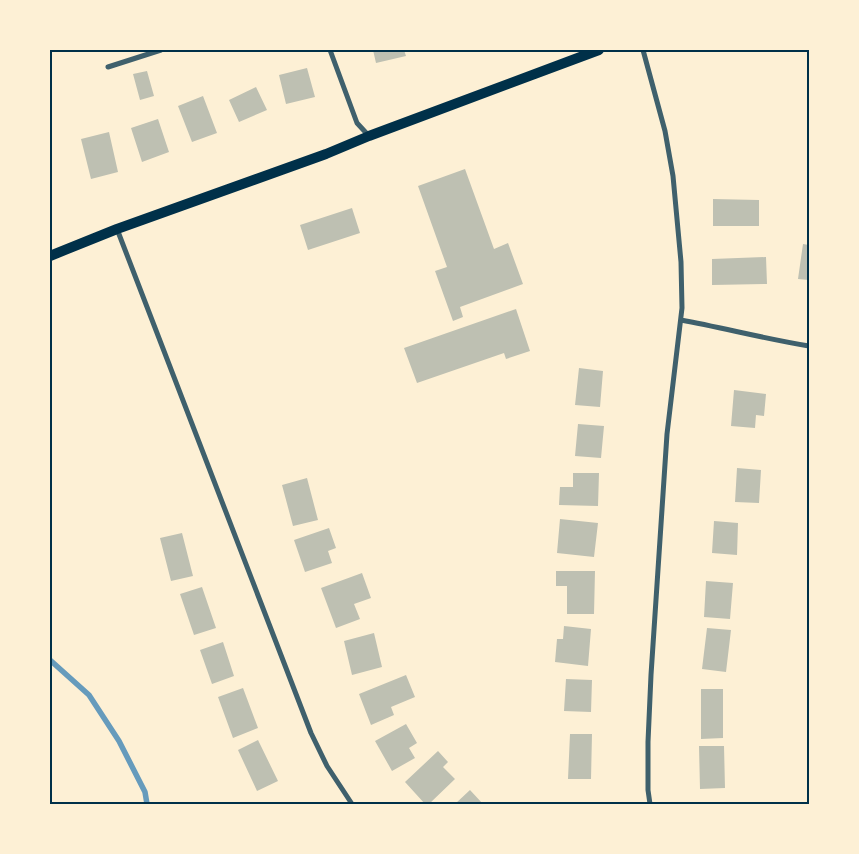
<svg xmlns="http://www.w3.org/2000/svg" width="859" height="854" viewBox="0 0 859 854" font-family="'Asap Condensed',sans-serif">
<style>
.lines{fill:none;stroke-linecap:round;stroke-linejoin:round}
.stream{stroke:#669bbc;stroke-width:5.5}
.building{fill:#bec0b2}
.minor{stroke:#3f606c;stroke-width:5}
.secondary{stroke:#003049;stroke-width:10}
.neatline{fill:none;stroke:#003049;stroke-width:2}
</style>
<rect width="100%" height="100%" fill="#fdf0d5"/>
<g class="lines">
<!-- stream -->
<path class="stream" d="M50,660L89,695L119,741L145,792L147,804"/>
</g>
<!-- building -->
<path class="building" d="M373,50H404L406,56L376,63Z
M307,68L315,97L286,104L279,75Z
M147,71L154,96L140,100L133,74Z
M256,87L267,110L239,122L229,100Z
M203,96L217,133L192,142L178,106Z
M158,119L169,152L142,162L131,128Z
M109,132L118,172L91,179L81,139Z
M465,169L494,249L508,243L523,284L460,307L463,317L453,321L435,271L447,267L418,186Z
M713,199L759,200V226H713Z
M352,208L360,233L308,250L300,225Z
M803,244L809,245V280L798,279Z
M766,257L767,284L712,285V259Z
M516,309L530,351L506,359L504,353L417,383L404,348Z
M579,368L603,371L600,407L575,405Z
M734,390L766,394L764,416L756,415L755,428L731,426Z
M578,424L604,426L601,458L575,456Z
M737,468L761,470L759,503L735,502Z
M573,473H599L598,506L559,505L560,487H573Z
M307,478L318,520L293,526L282,485Z
M560,519L598,523L594,557L557,553Z
M714,521L738,523L737,555L712,553Z
M329,528L336,548L328,551L332,563L305,572L294,540Z
M182,533L193,576L171,581L160,538Z
M556,571H595L594,614H567V586H556Z
M362,573L371,598L354,604L360,619L336,628L321,588Z
M706,581L733,583L730,619L704,617Z
M202,587L216,628L194,635L180,594Z
M564,626L591,629L588,666L555,662L557,639H563Z
M707,628L731,630L726,672L702,669Z
M374,633L382,667L352,675L344,641Z
M223,642L234,676L212,684L200,650Z
M406,675L415,697L391,707L394,715L371,725L359,694Z
M566,679L592,680L591,712L564,711Z
M243,688L258,728L233,738L218,697Z
M701,689H723V738L701,739Z
M406,724L417,743L409,748L415,758L392,771L375,741Z
M570,734H592L591,779H568Z
M258,740L278,781L257,791L238,750Z
M699,746H724L725,788L700,789Z
M438,751L448,762L443,767L455,779L429,804H425L405,782Z
M470,790L483,804H455Z"/>
<g class="lines">
<!-- minor -->
<path class="minor" d="M330,50L357,123L369,136
M643,50L665,131L673,176L681,262L682,308L667,434L651,675L648,742V790L650,804
M108,67L161,50
M117,229L311,733L327,766L352,804
M681,320C724,328 766,339 809,346"/>
<!-- secondary -->
<path class="secondary" d="M50,256L117,229L326,154L369,136L599,50"/>
</g>
<!-- border -->
<rect width="859" height="854" fill="none" stroke="#fdf0d5" stroke-width="102"/>
<rect x="51" y="51" width="757" height="752" class="neatline"/>
</svg>
